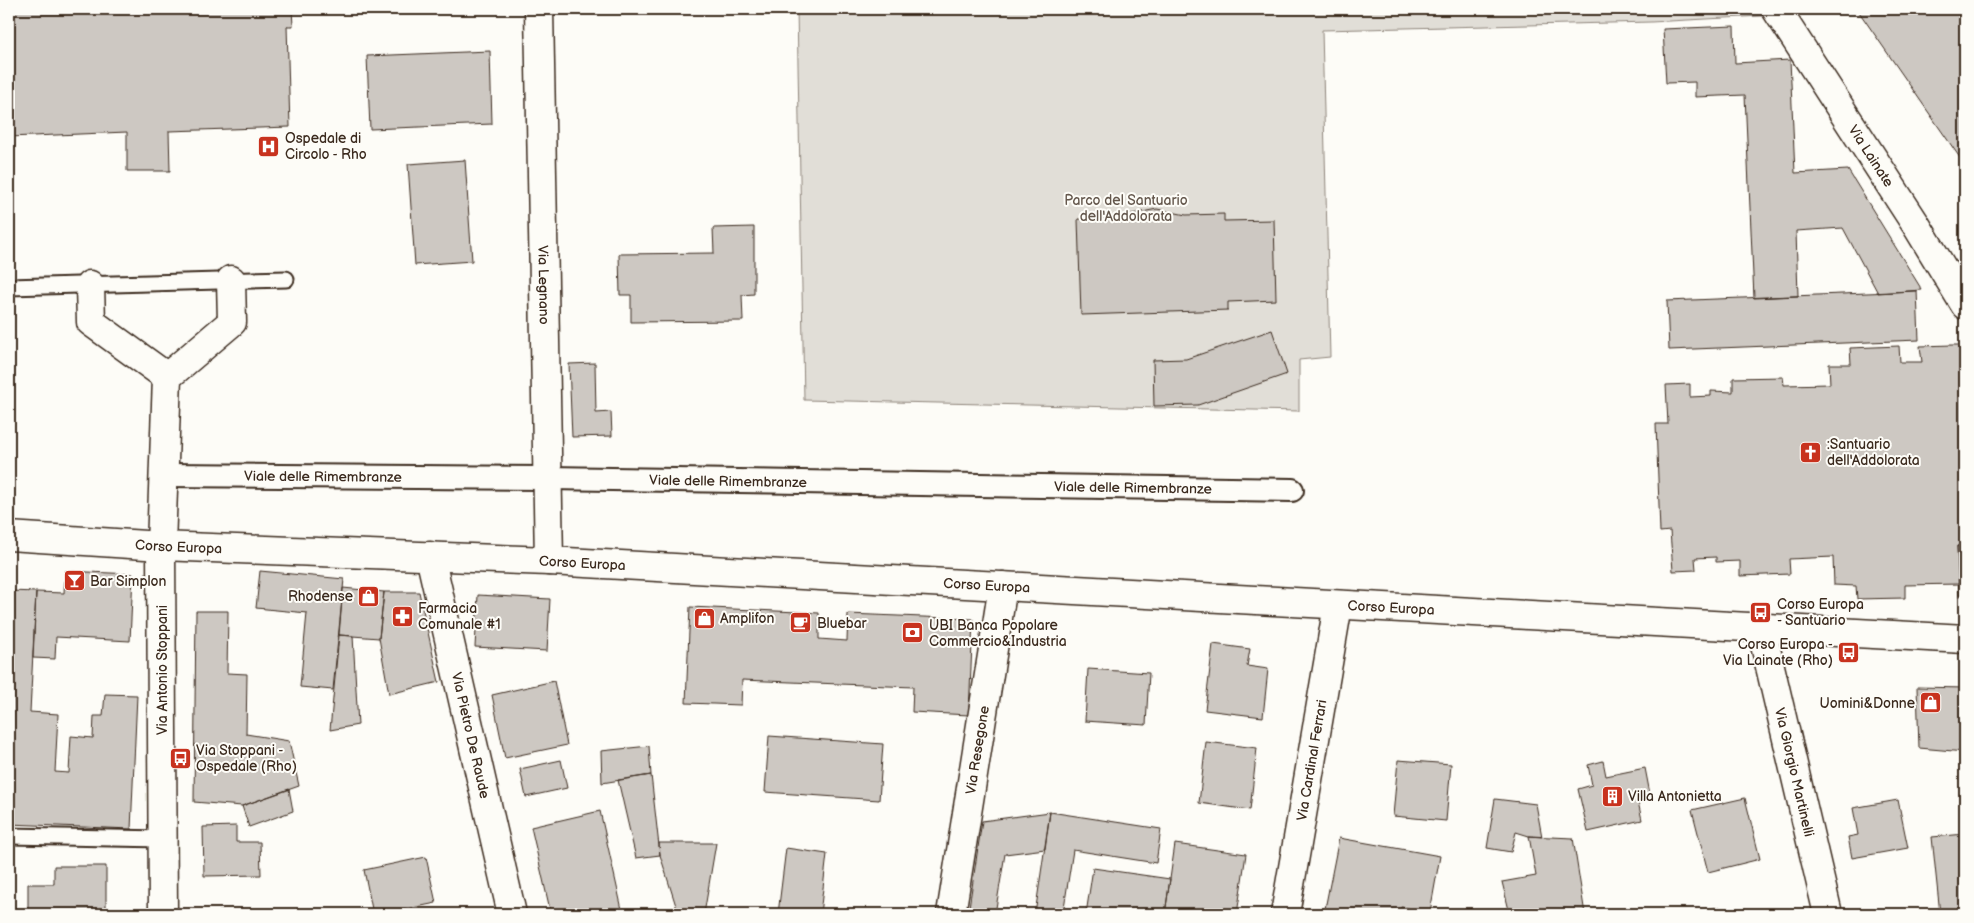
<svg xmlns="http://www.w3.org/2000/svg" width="1974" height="923" viewBox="0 0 1974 923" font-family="'Balsamiq Sans',sans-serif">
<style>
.green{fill:#e1ded7;stroke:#8e847a}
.building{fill:#cdc8c2;stroke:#3b2a1e}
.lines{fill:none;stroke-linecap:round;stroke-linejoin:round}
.service-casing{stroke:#3b2a1e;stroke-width:19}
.pedestrian-casing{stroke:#3b2a1e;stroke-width:26}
.minor-casing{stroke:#3b2a1e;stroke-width:31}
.tertiary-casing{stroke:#3b2a1e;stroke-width:31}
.secondary-casing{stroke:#3b2a1e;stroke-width:31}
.service{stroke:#fdfcf7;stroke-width:15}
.pedestrian{stroke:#fdfcf7;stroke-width:22}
.minor{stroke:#fdfcf7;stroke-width:28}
.tertiary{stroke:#fdfcf7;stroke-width:28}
.secondary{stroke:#fdfcf7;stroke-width:28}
.labels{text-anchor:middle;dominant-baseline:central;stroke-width:4;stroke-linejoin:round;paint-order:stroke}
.poi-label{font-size:14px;fill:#3b2a1e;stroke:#fdfcf7;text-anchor:start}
.street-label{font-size:14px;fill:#3b2a1e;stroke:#fdfcf7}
.park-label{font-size:14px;fill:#64574c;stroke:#fdfcf7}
</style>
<rect width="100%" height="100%" fill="#fdfcf7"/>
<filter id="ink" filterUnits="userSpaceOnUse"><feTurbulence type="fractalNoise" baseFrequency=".02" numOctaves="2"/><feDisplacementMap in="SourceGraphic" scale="10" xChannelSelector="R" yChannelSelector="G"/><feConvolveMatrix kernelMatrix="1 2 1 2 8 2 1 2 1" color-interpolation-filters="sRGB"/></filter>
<g filter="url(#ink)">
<!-- green -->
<path class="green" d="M797,9H1757L1762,16L1651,22L1322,30L1330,357L1299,360V411L804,400Z"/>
<!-- building -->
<path class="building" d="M9,9H292L293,26H287L290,127L169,131L170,171H127V132L9,137Z
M1857,9H1965V165Z
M1734,26L1735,63L1790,60L1795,173L1848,170L1922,290L1878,293L1843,228L1796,231L1798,296L1754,298L1745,95L1695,97V82L1666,83L1663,29Z
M490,51L492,124L370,129L367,56Z
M465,160L472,261L415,265L408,164Z
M1157,209L1186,215L1224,214V221L1274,220L1276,300L1228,302V310L1081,315L1078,219L1117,217Z
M754,227V294L742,295L743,321L631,322V295H620L619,254L714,253L713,228Z
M1917,291L1919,340L1669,350L1667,301Z
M1272,330L1287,374L1198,405L1154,406L1153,360L1186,359Z
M1952,345H1965V546H1957L1959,584L1905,585V598L1857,599L1856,586L1834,585L1833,557L1789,559L1790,574L1740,576V561L1716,562V557L1695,558L1696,570L1673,571L1670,531L1660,532L1656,424H1668L1666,385L1690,384V397L1711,396V391L1733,392V378L1783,377L1784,385L1830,384L1829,364H1851L1850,348L1899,346L1900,362H1922L1920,346Z
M595,363L596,413L611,412L612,436L572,437L569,364Z
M1957,546H1965V595L1959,596Z
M9,570H11L9,615Z
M65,571L133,574L130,641L56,637L55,659L33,658L36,592L64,593Z
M260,571L344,579L333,690L300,687L307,613L256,608Z
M343,588L384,592L379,638L339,635Z
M10,591L36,592L30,712L58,714L55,772L69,773L71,736L93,738L94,716H103L105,694L137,695L131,829L9,824Z
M384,592H419L439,682L389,694L379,638Z
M478,595L550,599L547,651L475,647Z
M690,607L819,613V639L847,641L848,614L973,619L969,715L912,712L913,687L742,680L741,705L686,703Z
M196,611H228L227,673L247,674L246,734L289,741L299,786L242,806L194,802Z
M339,635L353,636L358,725L330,730Z
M1213,644L1250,649L1247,666L1268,669L1263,717L1205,710Z
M1088,669L1149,673L1146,725L1085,721Z
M554,681L567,745L505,758L492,695Z
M1917,687L1965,688V752L1919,748Z
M769,736L883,744L879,800L765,792Z
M1206,742L1257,748L1250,810L1199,803Z
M649,746L651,775L602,783L601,751Z
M561,760L567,788L526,797L520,769Z
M1398,760L1451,764L1446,821L1393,816Z
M1603,761L1606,776L1645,768L1650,794L1637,797L1642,820L1588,832L1578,789L1592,785L1588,765Z
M651,775L660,855L636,858L618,780Z
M289,789L293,811L249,827L242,806Z
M1745,798L1760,859L1708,872L1692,810Z
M1495,799L1536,804L1542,837L1529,836L1516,832L1511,852L1487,848Z
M1898,800L1908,848L1852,858L1848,837L1858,835L1853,808Z
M600,811L623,914H551L531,827Z
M1050,812L1161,829L1156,863L1073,850L1063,914H1035Z
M1050,812L1045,849L1005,854L995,914H968L982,821Z
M236,826V842H260L261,875L204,876L203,827Z
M1965,834V914H1940L1932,837Z
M1529,836L1573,838L1585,914H1510L1502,882L1536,876Z
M1339,838L1440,856L1430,912L1401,907L1400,914H1324Z
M659,843H716L704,914H676L677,909L660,855Z
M1175,844L1246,854L1237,914H1165Z
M786,848L827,854L820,914H778Z
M426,857L436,903L383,914H373L364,870Z
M54,866H106V914H28V884H54Z
M1093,868L1170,879L1165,914H1086Z
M1720,907L1722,914H1696V911Z
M219,912L282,914H218Z"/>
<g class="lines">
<defs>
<path id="service" d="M9,287L286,279
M9,836L163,839"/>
<g id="pedestrian">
<path id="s1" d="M163,475L549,478L1292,490"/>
</g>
<g id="minor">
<path id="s2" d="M539,9L549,561"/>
<path d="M90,285L91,322L167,377"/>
<path id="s3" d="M430,556L512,914"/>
<path id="s4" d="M1761,628L1828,914"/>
<path d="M163,914L161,546L167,377L232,322L231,280"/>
<path id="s5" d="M951,914L1003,586"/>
<path id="s6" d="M1285,914L1338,605"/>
</g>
<g id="tertiary">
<path id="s7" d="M1776,9L1915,223L1965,305"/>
</g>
<g id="secondary">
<path id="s8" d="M9,536L161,546L549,561L1965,639"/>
</g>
</defs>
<!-- service casing -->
<use href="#service" class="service-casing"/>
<!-- pedestrian casing -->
<use href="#pedestrian" class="pedestrian-casing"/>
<!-- minor casing -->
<use href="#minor" class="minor-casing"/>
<!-- tertiary casing -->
<use href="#tertiary" class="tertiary-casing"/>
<!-- secondary casing -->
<use href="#secondary" class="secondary-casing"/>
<!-- service -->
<use href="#service" class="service"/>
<!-- pedestrian -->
<use href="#pedestrian" class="pedestrian"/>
<!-- minor -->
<use href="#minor" class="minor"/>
<!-- tertiary -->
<use href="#tertiary" class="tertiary"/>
<!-- secondary -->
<use href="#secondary" class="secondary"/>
</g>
</g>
<!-- icons -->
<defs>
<symbol id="hospital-square" viewBox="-11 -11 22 22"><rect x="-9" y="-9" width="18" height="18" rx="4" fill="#c8321e" stroke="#fdfcf7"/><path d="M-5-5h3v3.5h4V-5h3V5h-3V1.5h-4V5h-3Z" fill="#fff"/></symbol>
<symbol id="church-square" viewBox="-11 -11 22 22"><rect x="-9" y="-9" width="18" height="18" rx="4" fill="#c8321e" stroke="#fdfcf7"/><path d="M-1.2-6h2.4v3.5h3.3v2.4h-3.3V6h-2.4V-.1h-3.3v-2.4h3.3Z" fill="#fff"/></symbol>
<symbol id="bar-square" viewBox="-11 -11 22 22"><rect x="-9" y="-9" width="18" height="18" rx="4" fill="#c8321e" stroke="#fdfcf7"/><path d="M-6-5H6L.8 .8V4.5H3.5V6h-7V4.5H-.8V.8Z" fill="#fff"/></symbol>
<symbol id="shop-square" viewBox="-11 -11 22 22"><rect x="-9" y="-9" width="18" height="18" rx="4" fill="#c8321e" stroke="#fdfcf7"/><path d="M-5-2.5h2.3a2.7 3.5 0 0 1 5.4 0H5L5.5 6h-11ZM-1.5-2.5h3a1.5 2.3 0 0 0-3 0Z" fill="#fff"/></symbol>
<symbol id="bus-square" viewBox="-11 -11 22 22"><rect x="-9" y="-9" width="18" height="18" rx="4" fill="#c8321e" stroke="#fdfcf7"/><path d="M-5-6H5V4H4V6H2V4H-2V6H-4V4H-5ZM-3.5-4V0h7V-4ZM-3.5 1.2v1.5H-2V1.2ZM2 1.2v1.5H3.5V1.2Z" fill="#fff"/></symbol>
<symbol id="pharmacy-square" viewBox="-11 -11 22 22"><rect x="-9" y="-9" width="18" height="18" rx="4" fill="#c8321e" stroke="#fdfcf7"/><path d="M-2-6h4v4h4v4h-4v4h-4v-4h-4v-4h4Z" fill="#fff"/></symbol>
<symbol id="cafe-square" viewBox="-11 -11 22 22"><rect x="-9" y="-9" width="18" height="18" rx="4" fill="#c8321e" stroke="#fdfcf7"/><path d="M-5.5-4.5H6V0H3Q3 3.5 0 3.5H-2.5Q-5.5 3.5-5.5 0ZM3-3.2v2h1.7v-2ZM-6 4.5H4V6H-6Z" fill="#fff"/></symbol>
<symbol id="bank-square" viewBox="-11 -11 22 22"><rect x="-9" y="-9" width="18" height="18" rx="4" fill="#c8321e" stroke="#fdfcf7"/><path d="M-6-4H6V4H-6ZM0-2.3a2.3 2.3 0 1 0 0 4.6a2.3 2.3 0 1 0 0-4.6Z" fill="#fff"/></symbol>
<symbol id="building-square" viewBox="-11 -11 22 22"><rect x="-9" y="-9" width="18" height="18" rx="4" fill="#c8321e" stroke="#fdfcf7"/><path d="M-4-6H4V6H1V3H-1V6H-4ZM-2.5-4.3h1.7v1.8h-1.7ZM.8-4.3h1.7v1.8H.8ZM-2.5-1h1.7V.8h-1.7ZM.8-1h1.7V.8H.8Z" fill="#fff"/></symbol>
</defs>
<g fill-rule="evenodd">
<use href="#hospital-square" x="256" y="134" width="25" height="25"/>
<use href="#church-square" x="1798" y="440" width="25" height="25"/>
<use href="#bar-square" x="62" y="568" width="25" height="25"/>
<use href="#shop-square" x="356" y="584" width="25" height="25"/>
<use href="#bus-square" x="1748" y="600" width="25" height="25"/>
<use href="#pharmacy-square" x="390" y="604" width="25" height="25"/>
<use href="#shop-square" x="692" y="606" width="25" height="25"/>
<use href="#cafe-square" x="788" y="610" width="25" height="25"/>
<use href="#bank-square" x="900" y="620" width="25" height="25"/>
<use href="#bus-square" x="1836" y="640" width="25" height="25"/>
<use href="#shop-square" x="1918" y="690" width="25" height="25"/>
<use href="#bus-square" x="168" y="746" width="25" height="25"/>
<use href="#building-square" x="1600" y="784" width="25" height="25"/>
</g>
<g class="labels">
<!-- poi labels -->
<g class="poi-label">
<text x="285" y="138">Ospedale di<tspan x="285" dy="16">Circolo - Rho</tspan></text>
<text x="1827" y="444">:Santuario<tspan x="1827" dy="16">dell'Addolorata</tspan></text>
<text x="90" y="581">Bar Simplon</text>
<text x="353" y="596" text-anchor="end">Rhodense</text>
<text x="1777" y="604">Corso Europa<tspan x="1777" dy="16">- Santuario</tspan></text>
<text x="418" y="608">Farmacia<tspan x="418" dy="16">Comunale #1</tspan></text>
<text x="720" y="618">Amplifon</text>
<text x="817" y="623">Bluebar</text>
<text x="929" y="625">UBI Banca Popolare<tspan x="929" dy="16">Commercio&amp;Industria</tspan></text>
<text x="1833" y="644" text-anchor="end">Corso Europa -<tspan x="1833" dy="16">Via Lainate (Rho)</tspan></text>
<text x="1915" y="703" text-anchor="end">Uomini&amp;Donne</text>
<text x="196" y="750">Via Stoppani -<tspan x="196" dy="16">Ospedale (Rho)</tspan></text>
<text x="1628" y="796">Villa Antonietta</text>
</g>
<!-- street labels -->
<g class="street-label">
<text stroke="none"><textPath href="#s7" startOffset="175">Via Lainate</textPath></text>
<text stroke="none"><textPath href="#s2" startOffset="276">Via Legnano</textPath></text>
<text stroke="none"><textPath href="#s1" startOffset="160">Viale delle Rimembranze</textPath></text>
<text stroke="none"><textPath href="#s1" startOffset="565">Viale delle Rimembranze</textPath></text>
<text stroke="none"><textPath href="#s1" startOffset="970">Viale delle Rimembranze</textPath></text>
<text stroke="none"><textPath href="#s8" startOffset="170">Corso Europa</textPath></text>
<text stroke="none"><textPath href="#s8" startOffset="574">Corso Europa</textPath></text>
<text stroke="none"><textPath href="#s8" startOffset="979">Corso Europa</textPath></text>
<text stroke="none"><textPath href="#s8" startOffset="1384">Corso Europa</textPath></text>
<text transform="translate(162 670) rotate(-90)">Via Antonio Stoppani</text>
<text stroke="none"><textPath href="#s3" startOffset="184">Via Pietro De Raude</textPath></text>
<text stroke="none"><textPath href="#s5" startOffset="166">Via Resegone</textPath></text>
<text stroke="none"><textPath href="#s6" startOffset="156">Via Cardinal Ferrari</textPath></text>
<text stroke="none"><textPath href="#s4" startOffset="148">Via Giorgio Martinelli</textPath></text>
</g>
<!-- park labels -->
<g class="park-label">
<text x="1126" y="200">Parco del Santuario<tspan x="1126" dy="16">dell'Addolorata</tspan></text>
</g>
</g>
<!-- margin -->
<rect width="1974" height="923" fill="none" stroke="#fdfcf7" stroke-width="30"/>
<rect x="15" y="15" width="1944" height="893" fill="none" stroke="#3b2a1e" stroke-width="2" filter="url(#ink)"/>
</svg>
